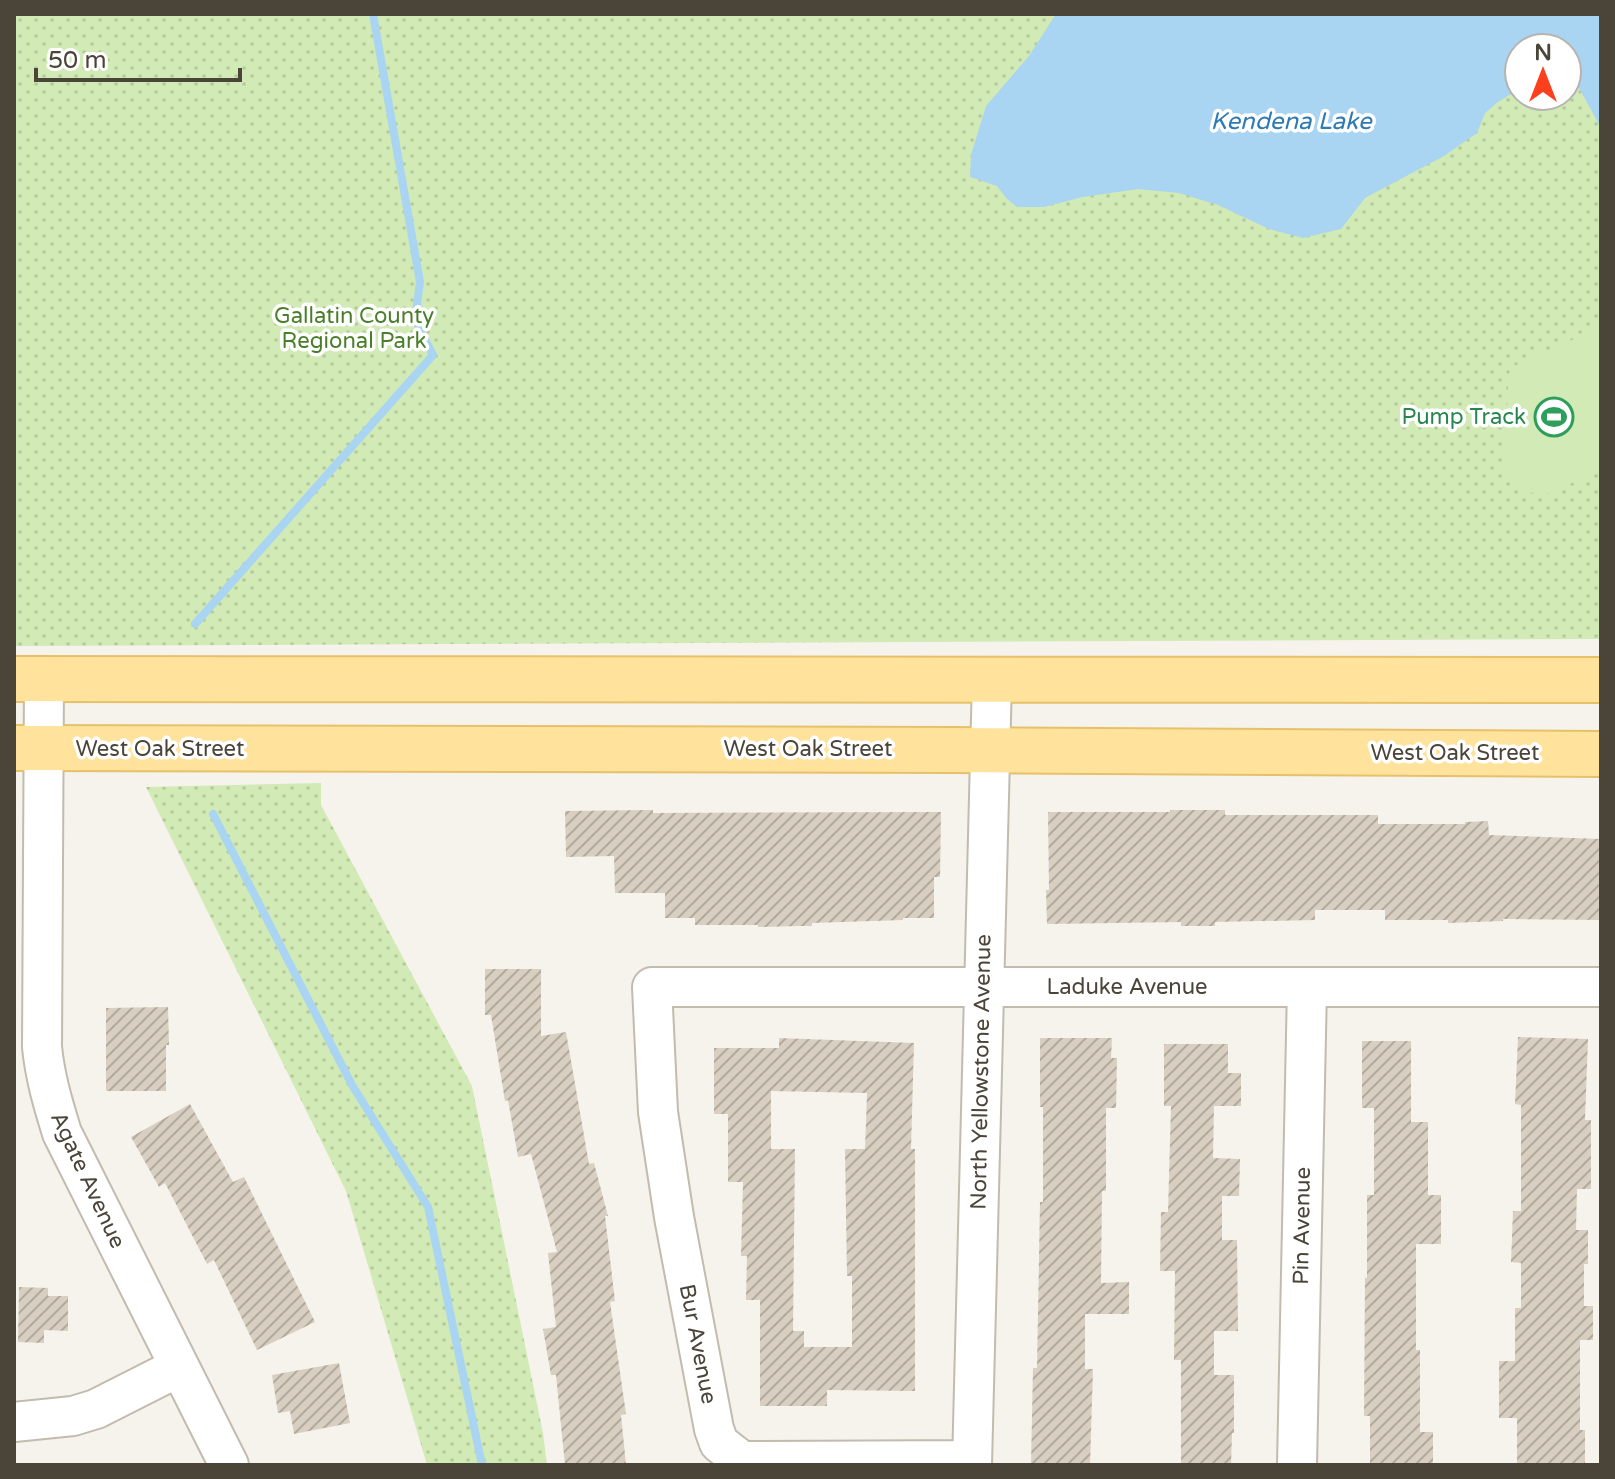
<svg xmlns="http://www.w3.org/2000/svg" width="1615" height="1479" viewBox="0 0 1615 1479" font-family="'Varela Round',sans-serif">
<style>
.park{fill:url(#park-dots);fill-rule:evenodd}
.pitch{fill:#d2eab5}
.water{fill:#a9d4f2}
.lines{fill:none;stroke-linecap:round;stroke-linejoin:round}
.stream{stroke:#a9d4f2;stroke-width:8}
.building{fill:url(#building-hatch);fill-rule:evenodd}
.minor-casing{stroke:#c2bbae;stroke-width:42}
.major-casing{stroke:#e6c16a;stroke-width:48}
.minor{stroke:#fff;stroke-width:38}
.major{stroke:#ffe39c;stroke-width:44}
.labels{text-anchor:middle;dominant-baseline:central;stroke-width:7;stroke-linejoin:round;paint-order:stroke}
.park-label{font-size:22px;fill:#4a7f2a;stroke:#fff}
.leisure-label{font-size:22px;fill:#27864d;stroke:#fff;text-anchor:end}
.street-label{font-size:22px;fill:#4b4439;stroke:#fff}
.water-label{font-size:24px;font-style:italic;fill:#2e7ab2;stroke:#fff}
</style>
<defs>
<pattern id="park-dots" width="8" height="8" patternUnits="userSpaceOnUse" patternTransform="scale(2)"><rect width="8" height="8" fill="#d2eab5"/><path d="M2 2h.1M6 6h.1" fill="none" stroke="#b6ca9c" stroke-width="1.8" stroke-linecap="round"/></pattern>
<pattern id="building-hatch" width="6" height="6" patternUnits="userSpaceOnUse" patternTransform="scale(2)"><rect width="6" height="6" fill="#d8cfc1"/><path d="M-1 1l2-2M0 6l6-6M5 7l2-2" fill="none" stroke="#b1aa9e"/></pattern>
</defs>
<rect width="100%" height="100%" fill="#f6f3ec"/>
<!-- park -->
<path class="park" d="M14,14H1601V639L14,646ZM1519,48H1567V96H1519Z
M321,783V805L472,1086L543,1433L547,1465H427L346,1191L146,787Z"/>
<!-- pitch -->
<path class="pitch" d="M1601,327V473L1593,474L1547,494L1524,492L1509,481L1504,460L1509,373L1513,367L1520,363Z"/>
<!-- water -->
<path class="water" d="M1056,14H1601V128L1573,77L1567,76V48H1519V89L1498,102L1485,113L1477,133L1444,156L1365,198L1341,229L1303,238L1269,229L1218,205L1179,193L1138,189L1083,197L1044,207H1017L1007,199L997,186L970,177L971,155L986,106L1029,56Z"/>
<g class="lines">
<!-- stream -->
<path class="stream" d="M195,624L433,355L415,319L420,282L373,14
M213,814L352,1085L428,1207L482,1465"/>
</g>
<!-- building -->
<path class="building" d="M653,810V813L941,812L940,877H934V918H903V920L812,923V926H800L758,927V925H695V918H665V893H615L614,856L566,857L565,811Z
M1170,810H1225V815H1378V824H1465V822L1488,821L1489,835L1601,839L1600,920L1503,919V921L1448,923V920H1385V910H1315V920L1215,922V926H1181V922L1047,924L1046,890H1049L1048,812H1170Z
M485,969H541V1036L566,1032L589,1164L594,1163L608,1216H605L615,1301L610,1302L626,1414L621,1415L626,1465H565L556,1375H551L543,1329L556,1327L548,1253L557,1252L531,1154L518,1157L508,1100L505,1101L491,1015H485Z
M168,1007L169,1045H166V1091H106V1008Z
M1518,1037L1588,1039L1585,1120H1591V1189H1577L1576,1230H1588V1264H1584V1306H1593V1340H1580V1430H1585V1465H1517V1418H1499V1361H1515V1308H1521V1263L1511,1262L1513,1211H1521V1105L1515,1104Z
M779,1038L914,1043L911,1149H915V1391L827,1390V1406H760V1300H746L747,1256H741L743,1182H728V1114H714V1048H779ZM771,1091L867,1093L865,1149H845L847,1276H852V1347H804V1331H793L795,1149H771Z
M1040,1038H1112L1111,1058H1117L1116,1108H1106V1191H1102L1101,1283L1129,1282V1314H1085V1369H1093L1090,1465H1031L1033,1368H1037L1040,1202H1043V1107H1040Z
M1362,1041H1411V1122H1428V1195H1441V1244H1416V1350H1420V1432H1433V1465H1370V1416H1364L1365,1278H1367V1195H1374V1108H1362Z
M1164,1044H1228V1073H1241V1106H1214L1213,1158L1240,1159L1239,1196H1222V1240H1237L1238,1331H1214V1375H1234V1433H1232L1231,1465H1181V1360H1174L1175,1271H1160L1161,1212H1168L1171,1106H1164Z
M190,1104L233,1182L244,1177L315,1322L257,1350L214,1260L207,1264L165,1183L159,1187L131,1137Z
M19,1287L48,1288V1296H68V1331L44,1330V1343L18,1342Z
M339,1363L350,1423L294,1434L290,1411L278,1413L272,1375Z"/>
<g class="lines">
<defs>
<path id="minor" d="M44,679L42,1047C45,1077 53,1104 62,1133L229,1465
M14,1422L73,1416L96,1409L179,1367
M972,1460L742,1461L719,1443L714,1429L674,1217L658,1112L652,987H1601
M972,1465L992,679
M1297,1465L1307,987"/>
<path id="major" d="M14,679L1601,680
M14,748L954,750L1601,754"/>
</defs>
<!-- minor casing -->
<use href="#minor" class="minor-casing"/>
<!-- major casing -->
<use href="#major" class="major-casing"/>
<!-- minor -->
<use href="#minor" class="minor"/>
<!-- major -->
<use href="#major" class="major"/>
</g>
<!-- icons -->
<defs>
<symbol id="stadium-ring" viewBox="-11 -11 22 22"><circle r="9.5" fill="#fff" stroke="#2e9e5b" stroke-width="1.5"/><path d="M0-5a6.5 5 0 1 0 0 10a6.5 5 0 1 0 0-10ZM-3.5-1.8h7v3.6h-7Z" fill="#2e9e5b"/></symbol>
</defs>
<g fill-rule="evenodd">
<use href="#stadium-ring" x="1532" y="395" width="44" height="44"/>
</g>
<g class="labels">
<!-- park labels -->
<g class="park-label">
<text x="354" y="316">Gallatin County<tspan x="354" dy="25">Regional Park</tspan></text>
</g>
<!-- leisure labels -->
<g class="leisure-label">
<text x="1526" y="417">Pump Track</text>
</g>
<!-- street labels -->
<g class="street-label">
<text x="160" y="749">West Oak Street</text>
<text x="808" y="749">West Oak Street</text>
<text x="1455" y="753">West Oak Street</text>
<text x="1127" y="987">Laduke Avenue</text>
<text transform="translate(981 1072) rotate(-89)">North Yellowstone Avenue</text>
<text transform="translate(88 1180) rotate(65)">Agate Avenue</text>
<text transform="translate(1302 1226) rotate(-89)">Pin Avenue</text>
<text transform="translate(698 1344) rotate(79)">Bur Avenue</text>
</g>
<!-- water labels -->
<g class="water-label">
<text x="1291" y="121">Kendena Lake</text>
</g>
</g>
<!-- border -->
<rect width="1615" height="1479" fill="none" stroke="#4b4439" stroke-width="32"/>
<!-- north arrow -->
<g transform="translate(1543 72)"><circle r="38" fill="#ffffff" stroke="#b7b4b0" stroke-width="2"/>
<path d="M0-6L14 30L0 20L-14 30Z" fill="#fc3f1d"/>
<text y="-12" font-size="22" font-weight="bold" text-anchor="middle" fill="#4b4439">N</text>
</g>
<!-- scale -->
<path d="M36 68v12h204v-12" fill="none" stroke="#4b4439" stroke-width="4"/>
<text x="48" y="68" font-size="24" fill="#4b4439" stroke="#ffffff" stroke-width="6" paint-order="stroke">50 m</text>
</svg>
